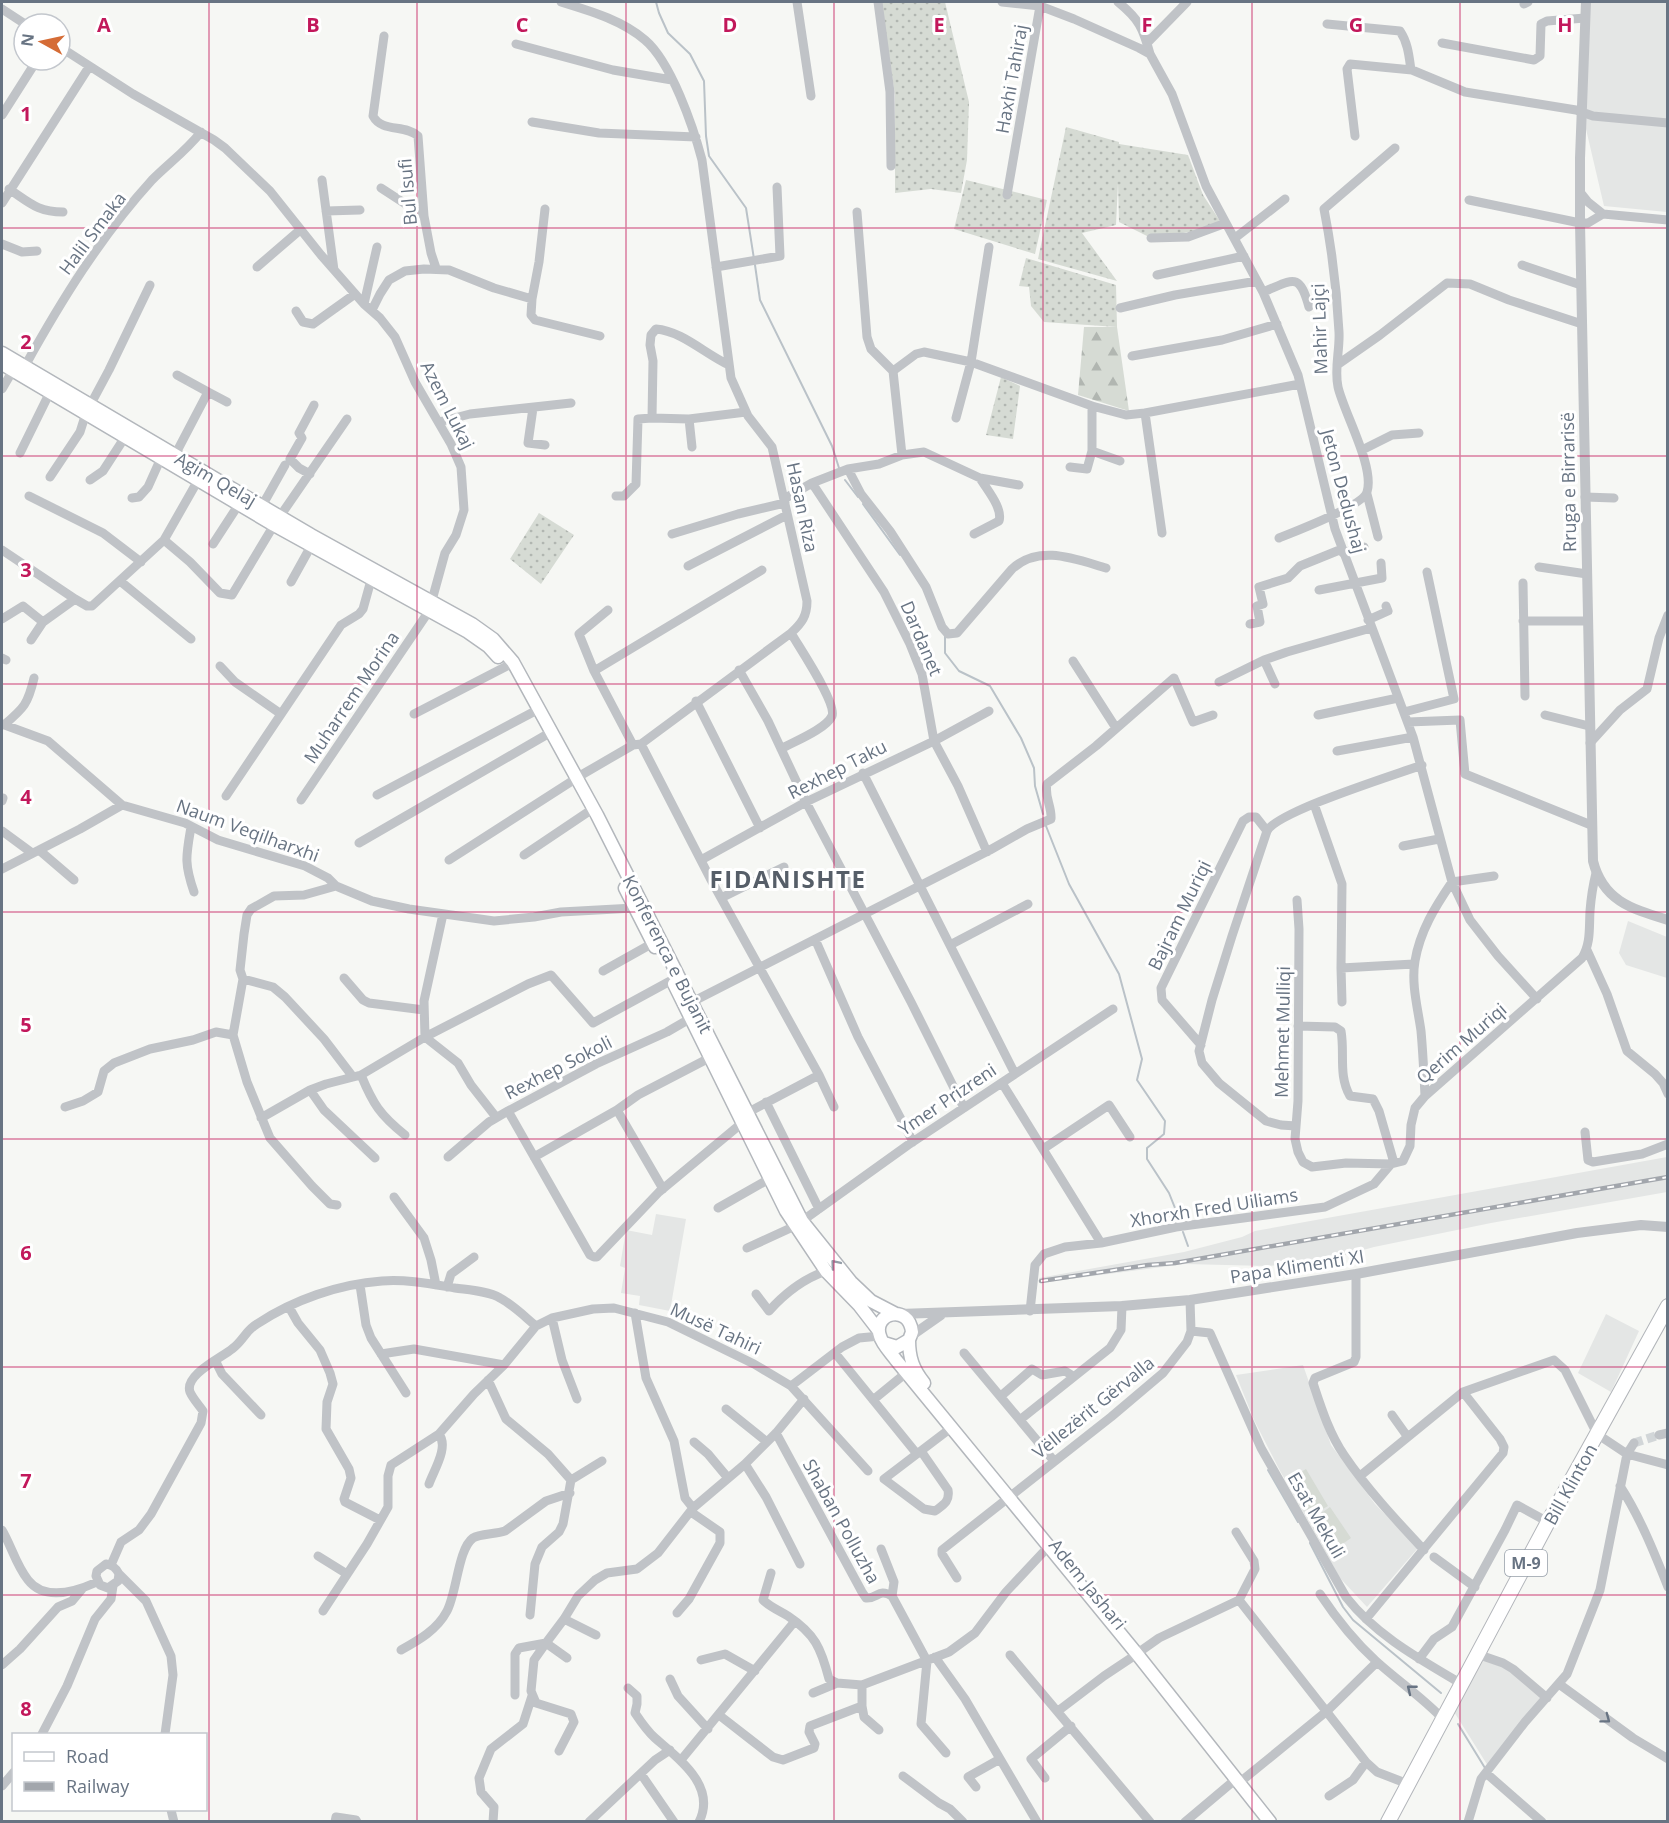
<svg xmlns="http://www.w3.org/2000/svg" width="1669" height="1823" viewBox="0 0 1669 1823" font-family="'Open Sans',sans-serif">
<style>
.built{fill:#e4e6e5}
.grass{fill:url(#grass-dots)}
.forest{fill:url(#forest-firs)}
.pitch{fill:#d6dbd4}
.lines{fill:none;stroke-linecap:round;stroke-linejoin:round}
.stream{stroke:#bac2c8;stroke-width:2}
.minor-tunnel{stroke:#d2d6d8;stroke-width:9;stroke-dasharray:9 4.5;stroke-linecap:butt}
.secondary-casing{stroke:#b3b7bc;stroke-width:15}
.primary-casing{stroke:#b2b5ba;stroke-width:16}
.minor{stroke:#c0c3c7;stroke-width:9}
.tertiary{stroke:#c0c3c7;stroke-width:10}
.secondary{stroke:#fff;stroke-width:12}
.primary{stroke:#fff;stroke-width:14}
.rail-casing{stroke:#a2a6ac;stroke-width:4.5}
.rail{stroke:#fff;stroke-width:2;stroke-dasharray:7;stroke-linecap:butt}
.oneway{stroke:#959ea8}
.oneway2{stroke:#687483}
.grid{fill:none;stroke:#c2185b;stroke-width:1.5;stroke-opacity:0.55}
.labels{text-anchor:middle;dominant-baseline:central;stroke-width:6;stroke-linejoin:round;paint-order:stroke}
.shield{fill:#fff;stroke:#959ea8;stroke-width:1.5}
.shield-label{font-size:16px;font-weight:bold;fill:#687483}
.street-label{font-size:18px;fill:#687483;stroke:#fff}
.district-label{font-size:24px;font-weight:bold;letter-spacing:1.5px;fill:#565e68;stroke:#fff}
.grid-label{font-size:20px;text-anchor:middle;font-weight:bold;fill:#c2185b;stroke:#fff;stroke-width:6;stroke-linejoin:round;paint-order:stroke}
</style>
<defs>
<pattern id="grass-dots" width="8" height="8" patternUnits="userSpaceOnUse" patternTransform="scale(1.5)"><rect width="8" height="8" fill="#d6dbd4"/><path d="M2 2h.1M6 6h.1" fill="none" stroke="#b1b6b1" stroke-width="1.8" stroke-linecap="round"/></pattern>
<pattern id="forest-firs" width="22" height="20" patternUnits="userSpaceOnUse" patternTransform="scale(1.5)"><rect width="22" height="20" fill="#d6dbd4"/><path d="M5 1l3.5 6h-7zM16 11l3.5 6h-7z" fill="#b1b6b1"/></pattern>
</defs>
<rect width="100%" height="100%" fill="#f6f7f4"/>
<!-- built -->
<path class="built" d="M1586,2H1667V212L1604,206L1582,112Z
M1628,921L1667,937V978L1626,965L1619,953Z
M1667,1157V1192L1491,1223L1374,1247L1320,1262L1267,1266L1185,1264L1039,1283V1278L1184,1252L1242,1237L1255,1231Z
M656,1214L686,1219L670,1311L639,1305L640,1296L621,1293L625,1268L620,1266L626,1230L652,1235Z
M1606,1314L1639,1331L1611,1392L1578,1373Z
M1303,1365L1331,1445L1375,1504L1418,1548L1367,1607L1340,1578L1279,1469L1254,1420L1236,1375Z
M1478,1658L1515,1672L1542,1697L1488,1766L1451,1707Z"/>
<!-- grass -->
<path class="grass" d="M881,2H945L969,102L967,160L961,193L931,189L895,193V95Z
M1066,127L1119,142V144L1188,155L1203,195L1222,224L1202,230L1151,238L1119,222L1118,183L1116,225L1082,233L1117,281L1038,259Z
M966,180L1047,200L1035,254L954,229Z
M1026,258L1116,285L1117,327L1044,322L1031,306L1029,287L1019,286Z
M1001,377L1020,386L1013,439L986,435Z
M539,513L574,535L541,584L510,559Z"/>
<!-- forest -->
<path class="forest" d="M1084,327H1117L1129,411L1078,395Z"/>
<!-- pitch -->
<path class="pitch" d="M1306,1469L1328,1506L1311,1516L1289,1479Z
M1330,1507L1351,1538L1334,1550L1313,1519Z"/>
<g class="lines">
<!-- stream -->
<path class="stream" d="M656,2L659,13L668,33L690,54L704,81L706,136L709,156L746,208L754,259
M755,265L760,300L832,446L839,468
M845,480L858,497
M863,504L900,555
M945,636V653L959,671L990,686L1021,738L1034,768L1035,786L1043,814
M1046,826L1069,884L1119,974L1142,1059L1137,1080L1165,1121L1164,1134L1147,1148V1159L1169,1193L1179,1218
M1183,1232L1188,1246
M1268,1470L1298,1522
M1310,1543L1343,1607L1353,1620L1441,1693
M1458,1724L1485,1768"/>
<!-- minor-tunnel -->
<path class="minor-tunnel" d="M1634,1443L1659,1435"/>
<defs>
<path id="secondary" d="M2,353L311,535L472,624L493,639L513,662L597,815L802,1221L851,1282L871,1301L896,1314
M2,364L274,525L468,632L488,646L498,657
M625,888L655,947
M674,984L786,1211L826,1271L859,1305L879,1331
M909,1340C909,1358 913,1369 924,1383
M884,1343L897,1347L909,1340L912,1332C909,1303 872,1313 880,1336C882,1344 891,1353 896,1360L1137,1654L1270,1822"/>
<path id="primary" d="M1388,1822L1548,1522L1668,1306"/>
</defs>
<!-- secondary casing -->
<use href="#secondary" class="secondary-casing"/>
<!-- primary casing -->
<use href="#primary" class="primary-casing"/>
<!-- minor -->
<path class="minor" d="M797,2L811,96
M878,2L890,92L891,166
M1002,2L1040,6L1074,19L1139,48L1150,54L1156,65L1172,94L1206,186L1263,292L1298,375L1335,529L1413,737L1452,882L1470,920L1498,956L1537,999
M1118,2C1139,19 1143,28 1150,54
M1524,4L1528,2
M2,9L25,24
M1327,24L1400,31C1408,43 1409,56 1411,70
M384,36L373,116C382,133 405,124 418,136L424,216L431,253L436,268
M1147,43L1187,2
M1442,43L1534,60L1540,56L1541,24L1547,21L1585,18
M516,44L613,70L672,80
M60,47L133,94L214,140L225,148L270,191L321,255L364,304L380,318L395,337L415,382L451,444L461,467L464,510L456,535L445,553L429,611L301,800
M2,115L37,60
M532,122L599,133L696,137
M1355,136L1347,69L1350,64L1412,70L1465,92L1576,110L1593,116L1668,123
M322,180L334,270
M381,188L424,216
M9,189C30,203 38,212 63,212
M1580,192L1588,202L1603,214
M1007,195L1040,6
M1469,200L1580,223H1588L1603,214L1668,220
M2,203L89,67
M326,211L360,210
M857,212L867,337L871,349L893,371L902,455
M1151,238L1188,237L1226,223
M1235,238L1285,199
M2,244L22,252L37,251
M989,247L971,362L1092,406L1126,415L1145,413
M1522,265L1581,285
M257,267L300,230
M716,267L780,256L777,187
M1157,275L1244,256
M1263,292C1293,280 1299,271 1309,307
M532,299L539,262L545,209
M364,304L377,247
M1120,308L1175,295L1257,281
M372,310L380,294L389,280L405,271L424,269L449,270L494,288L532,299L531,315L535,320L600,336
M296,311L303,322L313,324L355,294
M1132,356L1222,340L1277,324
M1337,365L1380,335L1447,283L1470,284L1509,300L1582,324
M25,366C61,301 101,236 152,180C169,163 186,151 201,132
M893,371L916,354L924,352L971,362L956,418
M177,375L208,392
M2,389L16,365
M533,408L528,443L545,445
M652,418L689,419L746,412
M689,419L692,447
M439,422L470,414L571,403
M1362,450L1392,435L1419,433
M1092,451L1120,461
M20,453L50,392
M175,455L208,392L227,402
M1070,467L1087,469L1092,451V406
M848,469L861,494L890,531L926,587L942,627L948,634L957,633L1012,569C1039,544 1075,559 1106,568
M310,474L299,468L290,459L302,438L299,433L314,405
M50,477L80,432L86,413L109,370L150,285
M90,480L103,471L125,437
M812,483L884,592L910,644L922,674L934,741L958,786L987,852
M1367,494L1378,537
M29,496L103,533L141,562
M616,496H624L636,484L638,419L652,418L653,361L650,345L651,335L656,329C682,331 705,354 729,365
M1585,497L1614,498
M132,498L139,497L148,487L161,458
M784,499L812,483L848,469L879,464L902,455L924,452L980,478L1019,485
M262,506L285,465
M1162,533L1145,413L1300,384
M672,534L738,514L785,503
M974,534L999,521C1003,508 987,490 980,478
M1279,538C1294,532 1364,505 1367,492C1375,467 1344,413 1338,387C1334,369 1340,350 1339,332C1337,291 1332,250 1324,209L1395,148
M164,540L190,562L220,593L232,595L274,525L347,419
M213,544L239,504
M2,550L75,599L87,606H92L164,540L201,475
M1343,553L1364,547
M688,566L787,515
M1539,567L1587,574
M120,581L191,639
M291,582L311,546
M1523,583L1525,696
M1319,590L1382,578L1381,563
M608,610L579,634L594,671L633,745
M2,619L23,606L43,622
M1368,620L1388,611L1386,606
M1523,621H1587
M1250,624L1260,622L1257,606L1263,604L1259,587L1288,578L1300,566L1342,549
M31,640L43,622L75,599
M2,658L6,660
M1264,660L1275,684
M1073,661L1116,728
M220,666L235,682L281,714
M739,670L768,721L806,802L911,1002L964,1108
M594,671L762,570
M1219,682L1264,660L1287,652L1371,628
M696,701L760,828
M1404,712L1454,699L1427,572
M414,714L507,666
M1318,715L1398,698
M1545,715L1589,726
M1408,722L1460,720L1465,774L1591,825
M2,724L48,741L122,805L185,823L218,840L305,866L328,878L336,886L372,901L409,909L494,921L534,917L561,912L634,908L639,905
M4,725C24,708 28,704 34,678
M1590,743L1620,710L1647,689L1659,638L1668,615
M641,744L710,878L819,1075L743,1115
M781,749C793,742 826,729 832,716C837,703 799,647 791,633
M1337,751L1413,737
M863,773L1015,1074
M377,795L539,709
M226,796L341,625L359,614L363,609L373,573
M2,801L3,798
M1314,804L1342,884L1341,968
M191,827C186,856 184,863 194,892
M2,831L32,853
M359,843L546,735L552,734
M1403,846L1439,839
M39,850L74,880
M524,855L588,812
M449,860L583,774L633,745L641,744L791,633C802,623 807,616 807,601L772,447L748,416L731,378L702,160C693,126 671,62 645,40C622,20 590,11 561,2
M701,860L806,802L934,741L989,711
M2,869L80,829L122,805
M721,898L784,867
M1297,900L1299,929L1298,1101L1295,1139L1298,1152L1303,1162L1312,1167L1346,1163L1391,1164L1403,1161L1410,1146L1411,1125L1415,1108L1425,1096L1582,958C1591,943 1589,928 1590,911C1591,898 1593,885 1596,873
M443,914L424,1001L425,1037L458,1063L471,1085L496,1117
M815,939L858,1037L913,1142
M950,945L1028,904
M1587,950L1607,994L1627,1051L1655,1074L1663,1083L1668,1094
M603,971L653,943
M344,978L363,1000L369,1003L424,1010
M243,979L273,987L285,997L324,1039L353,1077
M692,1002L990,850L1027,829L1051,819C1052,806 1044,797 1047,784L1096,746L1174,678L1193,722L1213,715
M1342,1002L1341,968L1414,964
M1298,1026L1335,1027L1341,1031C1345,1053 1338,1075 1350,1096L1373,1099L1379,1111L1394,1163
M233,1035L243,979L240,970L244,934L247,915L251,909L274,896L304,895L336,886
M1201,1045L1162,1000L1161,988L1243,821L1249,817H1256L1267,831
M361,1075C373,1104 380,1115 405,1135
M819,1075L834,1107
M1002,1083L1101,1243
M310,1090L324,1110L375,1158
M1425,1096C1424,1075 1423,1053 1421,1031C1418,1009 1411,984 1415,961C1420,931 1435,907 1452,882L1494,876
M766,1102L819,1209
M65,1107L83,1101L98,1092L104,1071L114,1063L150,1049L193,1040L216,1032L233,1035L247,1082L270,1138L312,1186L330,1204L337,1205
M617,1110L663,1189
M508,1111L590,1255L594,1257H597L659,1192L742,1123
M261,1118L310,1090L326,1084L361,1075L425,1037L528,984L551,975L593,1023L672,980
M1296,1126L1281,1125L1266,1121L1219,1083L1202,1063L1199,1051L1212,1000L1232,936L1267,831C1278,811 1395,775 1422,765
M1585,1132L1588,1160L1593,1162L1642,1154L1668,1144
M1043,1149L1109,1105L1130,1137
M448,1157L489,1122L508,1111L596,1064L667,1032L691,1018
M534,1157L617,1110L638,1095L715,1055
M394,1197L424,1238L431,1260L436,1285
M718,1208L769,1179
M747,1248L795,1226L908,1145L1113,1009
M1356,1274V1357L1354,1362L1315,1378L1313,1383C1321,1407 1329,1433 1344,1455C1367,1489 1396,1520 1424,1550
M360,1285L366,1325L371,1338L406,1393
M447,1287L451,1274L474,1257
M756,1294L769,1311C785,1293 803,1279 826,1271
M289,1307L298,1323L320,1350L330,1373L333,1384L327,1402L326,1429L349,1469L351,1478L344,1499L345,1502L380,1520
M1030,1311L1035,1265L1044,1254L1065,1247L1101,1243L1176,1227L1325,1207L1374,1184L1391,1164
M635,1313L646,1378L674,1441L685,1498L693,1508
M552,1318L562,1360L577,1399
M1191,1331L1210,1333L1261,1448L1346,1597C1375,1634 1416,1657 1455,1680L1463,1681
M835,1353L917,1454
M964,1353L1054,1461
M381,1354L414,1349L504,1365
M216,1362L222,1374L261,1415
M488,1380L506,1419L548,1454L571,1480L563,1524L559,1532L542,1547L535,1564L530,1615
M791,1386L842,1347L859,1338L880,1336
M1001,1396L1032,1369L1042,1375L1065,1371L1073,1376
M873,1400L906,1373
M726,1409L767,1442
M1392,1415L1407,1436
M1021,1419L1110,1348L1121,1330L1122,1306
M776,1433L862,1592L866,1598C878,1599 878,1588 892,1596L927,1661L921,1724L946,1753
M1659,1435L1668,1433
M694,1442L708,1454L728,1478
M921,1451L948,1490C950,1502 943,1505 935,1511L924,1509L884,1479L951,1428
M745,1464L766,1497L800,1564
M1360,1476L1463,1392L1554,1360L1565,1370L1597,1434L1627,1454L1668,1465
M571,1480L602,1461
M429,1484C434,1470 449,1447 439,1434
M1620,1486C1640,1517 1654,1552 1668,1587
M2,1530C11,1545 16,1565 28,1580C45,1602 77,1591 97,1582
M881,1549L894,1582L892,1596
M318,1556L347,1574
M1434,1557L1475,1587
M111,1565L121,1542L139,1530L151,1514L201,1423L203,1411C199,1405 193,1399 190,1392C184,1375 221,1358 232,1349C243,1341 246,1330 257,1324C293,1300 339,1284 382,1281C406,1279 431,1284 455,1288C469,1290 488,1291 500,1298C513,1305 524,1316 536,1326
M771,1573L763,1600C770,1607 780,1611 788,1616C815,1634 821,1648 829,1679L837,1683L862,1685L949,1652L975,1633L1006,1592L1049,1546
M119,1574L118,1581L108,1588L100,1585L96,1576L97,1571L106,1564C113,1565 116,1568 119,1574L146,1601L171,1656L173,1675L165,1734
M957,1578L942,1554V1550L1111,1417L1163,1373L1187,1342L1191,1331L1190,1300
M1320,1594C1336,1618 1354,1641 1376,1661C1398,1681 1422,1697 1443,1719
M1239,1600L1366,1762L1377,1772L1408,1784
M323,1611L367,1544L388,1507V1476L391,1465L439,1434L474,1394L504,1365L536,1326L552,1318L593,1309L614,1308L668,1322L754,1364L791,1386L868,1471
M677,1613L689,1599L720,1543V1532L691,1512
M564,1619L596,1635
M1366,1619L1503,1453L1504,1447L1500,1439L1463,1392
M401,1650C419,1640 437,1630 447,1611C457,1592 458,1549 473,1538C479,1534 496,1534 505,1531L546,1501L570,1493
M1142,1650L1159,1638L1239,1600L1255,1569L1254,1561L1236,1532
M1477,1654L1503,1663L1513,1669L1547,1698
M1010,1655L1150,1822
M935,1657L965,1699L1037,1822
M1419,1659L1434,1639L1452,1627L1505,1530L1517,1505L1548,1522
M701,1660L725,1654L755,1671
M2,1665L20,1649L58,1607L72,1601L82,1589
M670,1679L678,1696L708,1729
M1559,1684L1633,1738L1668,1759
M628,1688L637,1696V1704L635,1713C641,1722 647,1731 655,1738C679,1759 717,1786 699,1822
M813,1693L837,1683
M515,1695V1654L519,1648L546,1643L564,1619L578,1596L595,1580L607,1573L637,1569L658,1553L693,1508L745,1464L776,1433L804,1399
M862,1706L864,1717L879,1730
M1058,1711L1104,1676L1137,1654
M719,1715L773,1757L783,1760L814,1748L815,1744L809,1732L810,1726L862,1706V1685
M42,1734L67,1686L95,1619L111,1599L113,1586
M559,1751L574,1722L571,1714L536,1703L531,1691L534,1660L546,1643L567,1658
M681,1760L795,1621
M1486,1773L1542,1822
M641,1774L674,1822
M903,1776L939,1803L950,1809L963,1822
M1045,1778L1031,1759L1071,1726
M1245,1778L1327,1711L1377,1662
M2,1786L14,1772
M976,1787L968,1777L1000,1759
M1329,1796L1353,1780L1366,1762
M171,1810L174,1822
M335,1822L336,1817L356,1820L357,1822
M493,1822L494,1807L481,1792L479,1778L491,1749L523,1724L532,1696
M589,1822L655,1760L670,1750
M1185,1822L1236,1779
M1468,1822L1481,1779L1525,1722L1567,1674L1600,1590L1627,1454L1634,1443"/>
<!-- tertiary -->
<path class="tertiary" d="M1586,2L1580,158V223L1593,861C1603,901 1632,909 1668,920
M900,1314L1122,1306L1190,1300L1356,1274L1577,1233L1641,1225L1668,1227
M911,1336L941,1315"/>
<!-- secondary -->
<use href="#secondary" class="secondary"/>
<!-- primary -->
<use href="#primary" class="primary"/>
<defs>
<path id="rail" d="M1041,1281L1148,1265L1175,1263L1668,1177"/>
</defs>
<!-- rail casing -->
<use href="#rail" class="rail-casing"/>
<!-- rail -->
<use href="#rail" class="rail"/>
</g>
<!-- one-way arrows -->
<defs><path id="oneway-chevron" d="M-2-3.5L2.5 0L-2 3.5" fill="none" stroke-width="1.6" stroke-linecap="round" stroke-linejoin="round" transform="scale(1.5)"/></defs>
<use class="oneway" href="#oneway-chevron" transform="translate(835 1264) rotate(-130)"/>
<g class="oneway2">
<use href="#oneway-chevron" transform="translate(1411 1689) rotate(-141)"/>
<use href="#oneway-chevron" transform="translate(1606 1719) rotate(37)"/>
</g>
<!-- grid -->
<path class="grid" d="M209,2V1822M417,2V1822M626,2V1822M834,2V1822M1043,2V1822M1252,2V1822M1460,2V1822M2,228H1668M2,456H1668M2,684H1668M2,912H1668M2,1139H1668M2,1367H1668M2,1595H1668"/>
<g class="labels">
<!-- shield labels -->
<rect class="shield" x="1505" y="1550" width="42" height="26" rx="4.5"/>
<g class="shield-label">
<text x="1526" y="1563">M-9</text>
</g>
<!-- street labels -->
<g class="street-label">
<text transform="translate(1011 79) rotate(-80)">Haxhi Tahiraj</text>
<text transform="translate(407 192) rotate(-95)">Bul Isufi</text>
<text transform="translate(92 233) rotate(-53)">Halil Smaka</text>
<text transform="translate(1319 329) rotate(-92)">Mahir Lajçi</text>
<text transform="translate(448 405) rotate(63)">Azem Lukaj</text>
<text transform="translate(216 479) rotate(30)">Agim Qelaj</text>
<text transform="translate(1568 482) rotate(-91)">Rruga e Birrarisë</text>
<text transform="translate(1344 491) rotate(75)">Jeton Dedushaj</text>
<text transform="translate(803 507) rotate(78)">Hasan Riza</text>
<text transform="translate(922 638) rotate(67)">Dardanet</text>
<text transform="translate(351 697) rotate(-56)">Muharrem Morina</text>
<text transform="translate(837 769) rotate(-27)">Rexhep Taku</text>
<text transform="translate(248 830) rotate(20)">Naum Veqilharxhi</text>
<text transform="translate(1179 915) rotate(-64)">Bajram Muriqi</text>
<text transform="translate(668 954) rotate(63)">Konferenca e Bujanit</text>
<text transform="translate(1282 1032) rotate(-89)">Mehmet Mulliqi</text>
<text transform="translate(1461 1043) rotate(-41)">Qerim Muriqi</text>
<text transform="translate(558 1067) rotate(-27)">Rexhep Sokoli</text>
<text transform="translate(947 1099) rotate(-34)">Ymer Prizreni</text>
<text transform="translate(1214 1207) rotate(-9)">Xhorxh Fred Uiliams</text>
<text transform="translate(1297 1266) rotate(-9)">Papa Klimenti XI</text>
<text transform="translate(716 1328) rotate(25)">Musë Tahiri</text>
<text transform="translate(1093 1407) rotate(-39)">Vëllezërit Gërvalla</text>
<text transform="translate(1570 1484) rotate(-61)">Bill Klinton</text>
<text transform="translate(1317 1515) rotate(60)">Esat Mekuli</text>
<text transform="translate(842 1521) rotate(61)">Shaban Polluzha</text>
<text transform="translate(1088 1584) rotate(51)">Adem Jashari</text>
</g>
<!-- district labels -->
<g class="district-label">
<text x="788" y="878">FIDANISHTE</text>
</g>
</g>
<g class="grid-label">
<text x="104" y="32">A</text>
<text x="313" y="32">B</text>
<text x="522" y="32">C</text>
<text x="730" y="32">D</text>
<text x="939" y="32">E</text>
<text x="1147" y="32">F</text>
<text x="1356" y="32">G</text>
<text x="1565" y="32">H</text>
<text x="26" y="121">1</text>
<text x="26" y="349">2</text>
<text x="26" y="577">3</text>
<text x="26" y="804">4</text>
<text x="26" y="1032">5</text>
<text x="26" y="1260">6</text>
<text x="26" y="1488">7</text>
<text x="26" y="1716">8</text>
</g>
<!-- border -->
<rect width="1669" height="1823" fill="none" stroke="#687483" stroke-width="6"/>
<!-- legend -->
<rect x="12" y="1733" width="195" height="78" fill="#ffffff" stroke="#c3c7cd" stroke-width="1.5"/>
<rect x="24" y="1752" width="30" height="9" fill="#ffffff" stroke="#c3c7cd" stroke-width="1.5"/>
<text x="66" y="1763" font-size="18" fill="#687483">Road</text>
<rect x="24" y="1782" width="30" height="9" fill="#a2a6ac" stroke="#c3c7cd" stroke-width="1.5"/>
<text x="66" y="1793" font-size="18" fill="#687483">Railway</text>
<!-- north arrow -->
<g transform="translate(42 42) rotate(278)"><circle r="28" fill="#ffffff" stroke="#c3c7cd" stroke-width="1.5"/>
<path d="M0-4.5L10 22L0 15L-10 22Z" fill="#d56c36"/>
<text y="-9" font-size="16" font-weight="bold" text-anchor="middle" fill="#687483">N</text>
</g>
</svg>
